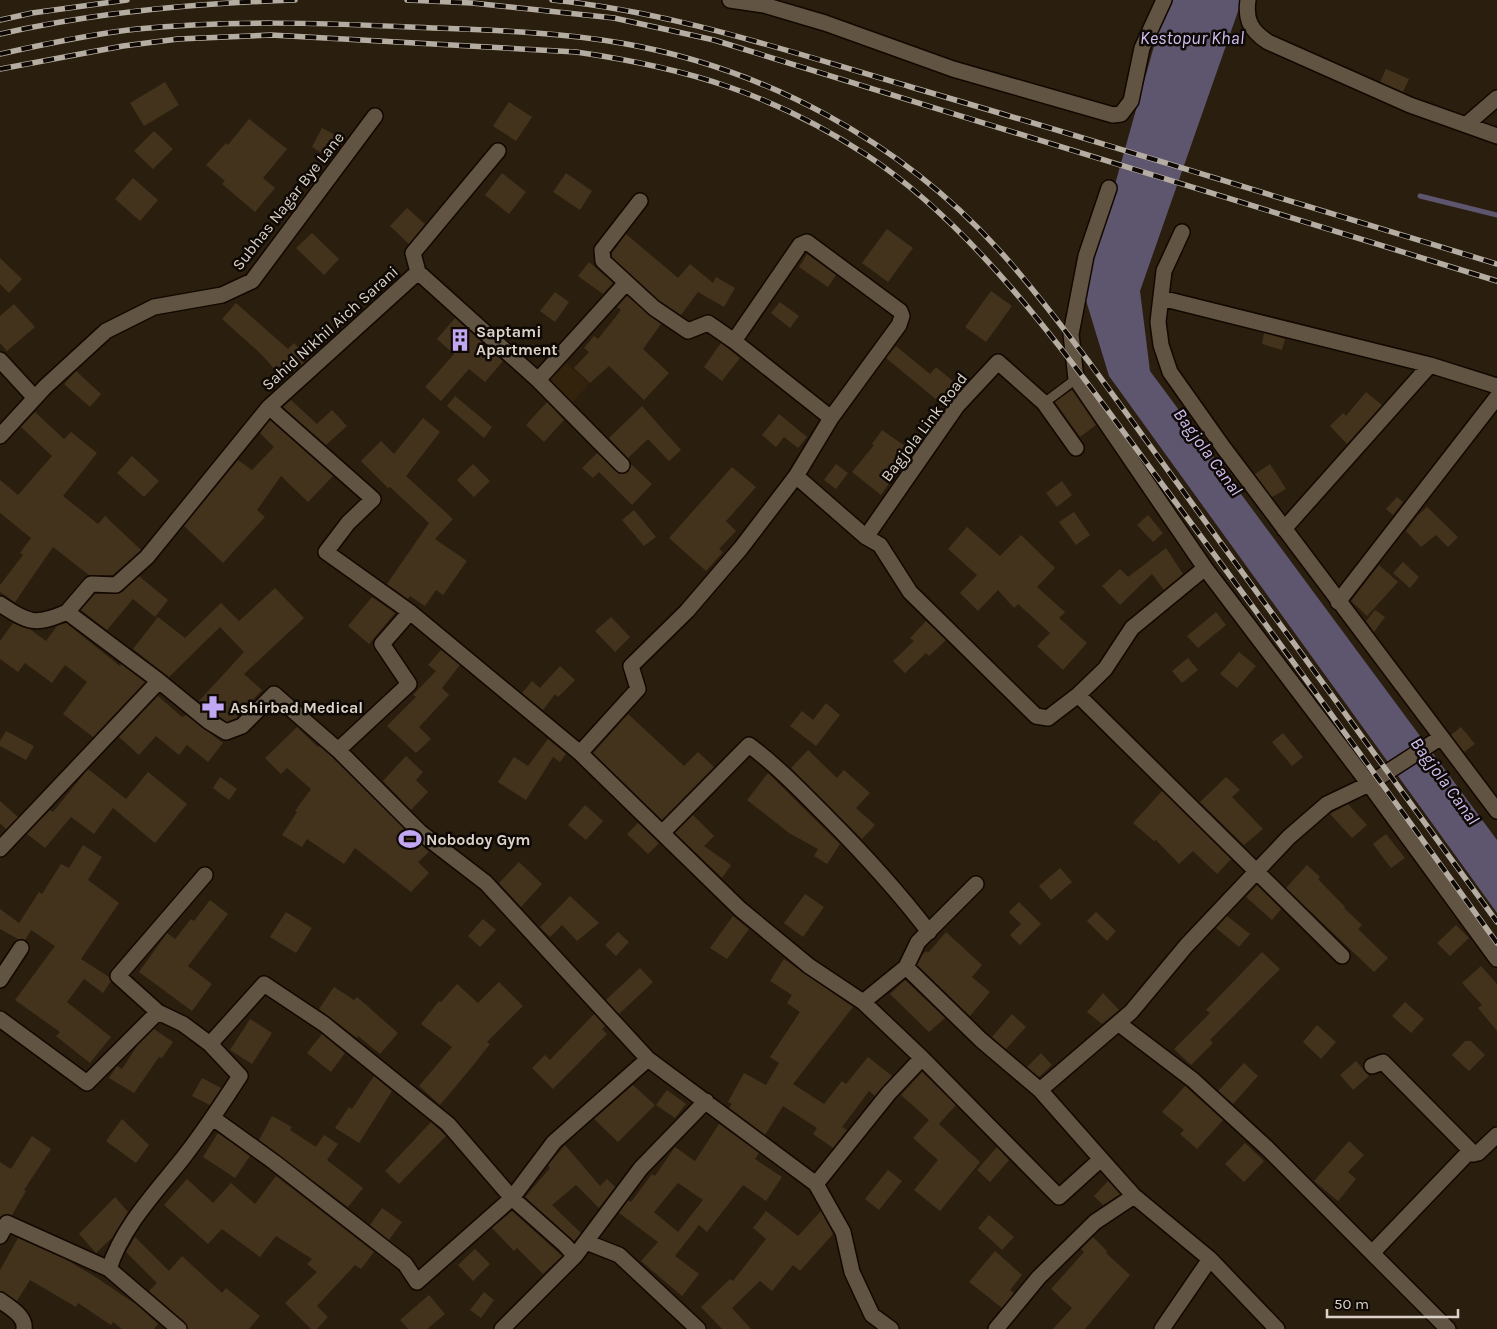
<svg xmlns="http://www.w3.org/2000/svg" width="1497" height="1329" viewBox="0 0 1497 1329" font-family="Karla,sans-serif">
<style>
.built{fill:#33230d}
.water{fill:#5e556f}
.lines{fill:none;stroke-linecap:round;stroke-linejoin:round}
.stream{stroke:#5e556f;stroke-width:5}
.building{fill:#44331c;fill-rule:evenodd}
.service-casing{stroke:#120800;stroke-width:11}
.minor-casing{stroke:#120800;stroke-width:18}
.service{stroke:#625443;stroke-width:9}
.minor{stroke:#625443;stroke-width:15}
.rail-casing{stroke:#b6ada2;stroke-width:5.5}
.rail{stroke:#0e0904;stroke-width:4;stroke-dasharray:11;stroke-linecap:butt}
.labels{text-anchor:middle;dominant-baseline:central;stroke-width:5;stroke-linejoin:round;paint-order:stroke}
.street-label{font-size:16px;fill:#dbd3c9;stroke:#0e0904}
.poi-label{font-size:16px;font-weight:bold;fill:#dbd3c9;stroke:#0e0904;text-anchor:start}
.water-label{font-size:18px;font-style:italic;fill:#cfbef1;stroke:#0e0904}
</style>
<rect width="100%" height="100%" fill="#2a1e0e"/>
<!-- built -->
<path class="built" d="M562,359L589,384L569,406L542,380Z"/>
<!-- water -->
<path class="water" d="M1167,0H1242L1140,291L1150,371L1497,840V913L1109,376L1084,294Z"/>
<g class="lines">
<!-- stream -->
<path class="stream" d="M1420,196L1497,215"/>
</g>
<!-- building -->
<path class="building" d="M1386,69L1409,79L1403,92L1380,82Z
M165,82L179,105L144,126L130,103Z
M509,102L532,117L516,141L493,126Z
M249,119L287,149L263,178L275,188L255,212L222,184L225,181L206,165L226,143L228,145Z
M322,128L345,140L331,159L312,147Z
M154,131L173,149L153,169L134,151Z
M502,173L526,192L509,214L485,195Z
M566,173L592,191L580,210L553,192Z
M133,178L158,200L140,221L115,199Z
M407,208L425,224L409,244L390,226Z
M887,229L913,248L888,282L862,263Z
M312,233L339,259L324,275L296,248Z
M626,234L678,278L690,264L713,283L716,277L735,288L724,307L698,292L681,315L660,301L612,257V253Z
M807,254L836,275L828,287L799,267Z
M0,258L22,279L9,293L0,284Z
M589,262L613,283L603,294L578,276Z
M991,291L1012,306L986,342L965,327Z
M555,292L569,302L555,322L540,311Z
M627,296L661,324L643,349L669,373L644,400L609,366L590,383L574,368L589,352L584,348L594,336L598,339L621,310L617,307Z
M780,302L799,316L790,328L771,313Z
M236,303L288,349L294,343L308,359L284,380L261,354L222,319Z
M14,304L35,327L7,351L0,343V316Z
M455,318L503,361L485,382L469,369L441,401L425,387L454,354L437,339Z
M1264,333L1285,339L1282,350L1262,344Z
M721,343L740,358L722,381L704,367Z
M896,346L930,374L936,367L959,386L943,405L886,358Z
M76,371L101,394L90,407L64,384Z
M1072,390L1096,425L1080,437L1055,402Z
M1366,392L1382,405L1347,444L1330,426L1343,413L1346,416Z
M455,396L492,427L484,438L447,406Z
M291,400L317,424L332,410L347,426L326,445L283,407Z
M547,402L564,420L544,442L526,425Z
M642,406L681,450L669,461L648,439L628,458L609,438Z
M35,412L64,439L71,432L97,453L63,496L98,524L105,516L141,550L113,575H89L53,547L15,602L0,592V585L23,555L20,553L31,538L0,513V480L18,495L52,456L21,427Z
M779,414L807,437L798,448L784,437L776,447L762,435Z
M423,418L440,432L406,476L453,519L435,539L467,561L443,595L436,590L425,606L410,596L408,599L387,584L429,523L390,487L388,488L361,461L381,441L394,454Z
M270,420L333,476L308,502L281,476L257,510L265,517L223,563L184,526L238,460L252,470L274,447L260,433Z
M882,430L912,451L881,495L852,472L874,445L872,444Z
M597,453L619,474L628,472L631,464L652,484L632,505L599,472L593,478L582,468Z
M132,456L159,481L144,497L117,473Z
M473,464L490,481L474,497L457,480Z
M836,464L848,473L836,489L824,480Z
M1270,464L1286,489L1272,497L1255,474Z
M732,467L756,487L726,521L736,531L719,549L723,552L706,571L669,538Z
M1062,481L1072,495L1057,507L1046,493Z
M1397,497L1403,502L1393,515L1386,509Z
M1427,507L1458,537L1448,547L1436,535L1421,547L1406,531L1418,515Z
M634,510L656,537L644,546L622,520Z
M1074,512L1090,535L1076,545L1059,522Z
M1148,515L1163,533L1153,542L1137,525Z
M967,527L1000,556L1021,535L1055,568L1037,587L1065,612L1059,618L1087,643L1063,670L1037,646L1050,633L1018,604L1014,608L998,590L978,611L960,593L977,575L948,549Z
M1166,548L1183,574L1164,590L1152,574L1120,605L1102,586L1120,569L1128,577Z
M1403,562L1419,577L1410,588L1393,573Z
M1379,565L1398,582L1367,616L1351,601Z
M139,576L168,600L155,617L133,599L107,630L81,610L95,594H116L122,592Z
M275,588L304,618L244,674L262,690L236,718L227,722L199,701L244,652L220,627L169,677L133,649L158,617L185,638L221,603L239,621Z
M372,597L395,613L369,644L348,626Z
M1375,610L1385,617L1374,632L1366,621Z
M1216,612L1226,625L1198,648L1187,636Z
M611,617L630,637L615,652L595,631Z
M926,621L946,640L929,656L926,653L905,673L893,661L914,641L910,638Z
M13,623L31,630L46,641L57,626L66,623L120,666L121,664L145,682L93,737L63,714L87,682L65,665L52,683L25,663L18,672L0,659V641Z
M441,650L460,665L442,688L449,695L419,727L431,739L416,753L387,726L416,697L413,695L436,671L428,665Z
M1239,652L1256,666L1237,688L1220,674Z
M1188,658L1198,670L1182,683L1172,671Z
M560,666L575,680L558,697L555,694L543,710L522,693L532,681L540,688Z
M158,696L182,717L186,715L223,743L208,762L187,745L179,755L156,736L139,755L119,737Z
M826,703L840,715L816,746L790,726L802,711L813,720Z
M628,714L684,766L698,752L714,767L662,820L593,753Z
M297,727L318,747L319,746L332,757L429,852L418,862L429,873L411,892L355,848L344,864L307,839L302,847L282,835L297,812L295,811L311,789L287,768L281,774L265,758Z
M1461,727L1475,744L1464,752L1451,735Z
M6,731L34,746L26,760L0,746V741Z
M1283,733L1303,757L1292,766L1272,742Z
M548,739L566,754L560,762L553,757L526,800L498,782L514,757L528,766Z
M808,750L837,778L844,770L870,793L856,808L875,825L862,839L791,768Z
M406,756L423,772L416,780L428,792L411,810L383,781Z
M88,769L126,799L148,772L187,804L155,843L113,808L94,834L71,817L45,848L27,834L50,810L53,812Z
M768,773L840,844L827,864L814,856L818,849L789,833L747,800Z
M220,777L237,789L229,800L213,788Z
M1226,777L1240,790L1232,797L1263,829L1244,845L1200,802Z
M1162,791L1231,859L1217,874L1193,851L1179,864L1156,840L1154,841L1133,823Z
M0,801L18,817L6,829L0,823Z
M1348,804L1367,825L1352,838L1330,814Z
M585,805L603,821L586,840L568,825Z
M693,815L714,836L704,846L731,865L722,878L675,833Z
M638,823L659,843L648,854L627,834Z
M1386,834L1405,858L1391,868L1373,844Z
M83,845L102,857L88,880L119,903L81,959L109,977L111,981L103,993L84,979L67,1002L111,1037L90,1063L56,1036L60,1032L15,1000L55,946L31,930L25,940L18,939L0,929V909L19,923L39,892L42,894L61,864L69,868Z
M519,862L542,884L521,907L499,883Z
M1307,865L1320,877L1318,879L1345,907L1344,908L1362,925L1358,929L1388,958L1374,972L1286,888Z
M1060,868L1072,882L1051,900L1039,886Z
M1257,885L1281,909L1272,920L1246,897Z
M805,894L824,907L803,937L784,923Z
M570,896L599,923L577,941L562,925L550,937L540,927Z
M210,900L228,914L188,966L212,984L192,1011L139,972L167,933L175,939L191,919L194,921Z
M1019,902L1041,924L1020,945L1010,935L1021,924L1009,912Z
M286,912L312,928L296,953L270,937Z
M1096,912L1116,931L1107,941L1087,921Z
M733,916L749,929L727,959L710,948Z
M1227,916L1250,934L1239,947L1216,928Z
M483,919L496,930L480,947L468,936Z
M1456,925L1469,938L1450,956L1437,943Z
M618,932L629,942L616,956L605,945Z
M946,932L982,965L972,977L990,992L970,1016L917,965L922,955L926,951L928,953Z
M1262,952L1280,969L1210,1040L1213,1043L1191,1065L1174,1049L1210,1013L1206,1010Z
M784,959L853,1007L793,1084L824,1104L842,1081L846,1084L868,1057L892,1076L875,1096L869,1091L842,1127L847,1130L833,1148L813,1134L817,1128L783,1106L765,1135L729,1108L732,1104L728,1102L744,1073L766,1085L779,1063L770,1057L800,1012L787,1003L792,995L770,981Z
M1481,966L1497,984V1031L1478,1008L1482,1005L1462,983Z
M640,968L653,982L619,1014L606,1000Z
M905,980L945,1018L929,1032L890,994Z
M499,982L523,1006L487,1042L490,1044L471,1068L440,1105L419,1086L452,1047L421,1024L439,1001L441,1002L457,984L478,1003Z
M334,987L354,1000L357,997L398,1033L380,1054L358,1036L357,1038L319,1009Z
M1103,993L1119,1010L1102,1024L1087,1012Z
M1405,1002L1424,1019L1411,1033L1392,1016Z
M594,1014L605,1026L602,1029L607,1034L553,1089L532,1068L545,1055L550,1060Z
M1012,1014L1026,1027L1006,1049L992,1037Z
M250,1019L272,1033L252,1064L230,1050Z
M1317,1025L1336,1042L1321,1059L1303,1042Z
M154,1029L173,1042L162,1058L159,1057L134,1093L109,1078L117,1066L122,1069L137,1046Z
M322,1034L345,1053L331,1072L307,1053Z
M1465,1041H1471L1485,1055L1469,1071L1452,1055Z
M1041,1053L1052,1065L1039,1077L1027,1067Z
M1356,1061L1369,1076L1353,1090L1340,1075Z
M1244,1063L1258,1076L1233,1104L1218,1091Z
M922,1072L956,1105L939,1124L980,1162L940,1211L914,1190L938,1160L913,1138L929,1120L901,1095Z
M374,1076L392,1091L359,1143L335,1128L349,1107L352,1109Z
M202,1078L221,1088L210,1105L192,1096Z
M633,1085L655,1105L618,1142L594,1119Z
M1185,1086L1223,1120L1197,1149L1180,1134L1184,1130L1162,1112Z
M667,1090L686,1104L675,1118L656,1105Z
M272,1116L292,1127L290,1130L316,1147L324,1135L338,1144L327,1160L363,1188L348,1207L259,1140Z
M122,1119L149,1145L136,1163L106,1141Z
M431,1122L446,1136L399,1184L385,1171Z
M719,1124L759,1153L755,1159L782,1177L766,1201L743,1185L707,1232L699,1225L675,1256L699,1274L682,1296L641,1261L658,1242L619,1213L628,1200L631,1202L652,1174L655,1176L675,1147L695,1161ZM678,1183L703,1200L678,1232L654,1212Z
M218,1133L250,1156L235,1178L203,1157Z
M32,1136L51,1149L24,1190L26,1191L12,1215L6,1214L0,1217V1162L11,1169Z
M1349,1141L1364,1155L1348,1172L1356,1179L1338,1201L1314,1181Z
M1245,1143L1264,1161L1244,1182L1225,1164Z
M565,1145L600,1186L607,1179L615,1187L599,1208L576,1185L552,1205L581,1233L574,1241L525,1197L550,1168L548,1165Z
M997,1147L1009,1160L990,1182L977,1170Z
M888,1170L902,1181L879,1210L865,1199Z
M276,1176L374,1252L361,1269L355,1265L317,1306L328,1317L317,1329H311L285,1303L317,1272L307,1264L312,1259L276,1236L260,1257L222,1229L208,1244L164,1205L187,1179L213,1203L231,1183L255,1204Z
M1108,1181L1120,1194L1103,1205L1094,1196Z
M115,1197L128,1212L112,1238L96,1253L79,1234Z
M382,1208L402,1222L389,1240L370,1225Z
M512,1211L562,1256L543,1274L517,1248L514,1251L492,1228Z
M766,1211L798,1236L821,1211L833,1234L800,1271L793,1265L772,1291L760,1281L732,1308L751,1329H722L701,1307L730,1279L733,1281L766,1239L753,1228Z
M989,1215L1014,1237L1002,1250L978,1228Z
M135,1237L169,1271L182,1256L222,1293L226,1288L260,1316L249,1329H188L185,1322L149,1291L157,1283L126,1252Z
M1093,1237L1107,1251L1106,1253L1130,1275L1085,1329H1053L1072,1308L1051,1289L1084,1252L1081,1249Z
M18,1238L65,1259L94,1276L137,1305L158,1324L154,1329H122L113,1322L111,1325L78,1303L76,1307L30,1280L17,1301L0,1291V1270Z
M475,1249L490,1264L473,1281L458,1265Z
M995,1251L1022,1275L1010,1290L1014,1293L1002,1308L969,1282Z
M484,1292L494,1300L481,1318L470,1310Z
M429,1295L445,1314L427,1329H408L400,1320Z"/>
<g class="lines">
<defs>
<path id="service" d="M1044,403L1076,379"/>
<path id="minor" d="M730,0L764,5L825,23L953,69L1113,115L1121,114L1131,101L1142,48L1164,0
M1248,0C1245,20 1251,31 1268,42L1410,105L1497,136
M1466,125L1497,98
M1109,188L1086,256L1071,334L1076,379L1205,568L1369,784L1497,959
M640,201L602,250L603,261L654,308L688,331L708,323L734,341L831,418
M1182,232L1164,271L1158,322L1161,345L1170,372L1223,447L1497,811
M418,272L413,253L498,151
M1161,298L1430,365L1497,386
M734,341L800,245L807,242L900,311L902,316L899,325L831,418L796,476L866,537L880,545L910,592L1036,716L1048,718L1078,695L1105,669L1132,628L1205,568
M0,360L35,398
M538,380L622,465
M269,407L373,499L348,523L326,552L410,612L580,753L740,909L809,966L863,1002L922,1058L889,1093L816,1184
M0,436L45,387L106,331L154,307L222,295L252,281L375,116
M1284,529L1430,365
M866,537L957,406L998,362L1044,403L1076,448
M1338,602L1497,397
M0,604C29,623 35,626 67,612L159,681L208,721L226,732L242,726L274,694L338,750L421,833L486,883L648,1059L816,1184L843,1232L852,1272L872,1315L891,1329
M67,612L91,584L116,585L147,557L269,407L418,272L538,380L625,284
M1078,695L1342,956
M338,750L409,684L382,644L410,612
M580,753L638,689L631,666L687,611L741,548L796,476
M662,833L749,745C777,766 800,790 825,815C862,852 897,890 929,932
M0,849L159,681
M205,875L118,976L158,1012L183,1024L210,1044L264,984L324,1024L448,1124L512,1198L565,1245L575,1256L641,1168L706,1101
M906,967L981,1040L1040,1090L1131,1012L1186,946L1289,837L1327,804L1369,784L1440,738
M0,980L21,948
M863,1002L906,967L918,942L976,884
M0,1019L87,1083L158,1012
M1118,1023L1193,1080L1267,1148L1448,1329
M922,1058L1059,1197L1101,1159L1134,1196L1210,1259L1162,1329
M1372,1066L1383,1062L1474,1154
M1040,1090L1101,1159
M213,1118L274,1162L405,1264L417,1282L512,1198L554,1142L648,1059
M0,1236L7,1223L109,1269C122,1227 156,1192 183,1158C204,1131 222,1104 240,1076L210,1044
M586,1242L619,1255L698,1329
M1373,1252L1467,1154L1478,1153L1497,1135
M1210,1259L1277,1329
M109,1269L179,1329
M0,1300C10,1308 26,1316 24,1329
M502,1329L575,1256
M996,1329L1039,1277L1095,1222L1134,1196"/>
</defs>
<!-- service casing -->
<use href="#service" class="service-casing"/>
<!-- minor casing -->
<use href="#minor" class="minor-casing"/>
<!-- service -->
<use href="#service" class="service"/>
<!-- minor -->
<use href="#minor" class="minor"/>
<defs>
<path id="rail" d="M407,0L472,3L614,18L714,40L1497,281
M552,0C675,12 793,53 911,87C1107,144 1302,205 1497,264
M0,20L32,13L127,0
M0,34C97,12 196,3 295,0
M0,54C45,44 91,34 137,29C227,20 320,23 410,27C480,30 552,31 621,43C764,68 900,141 998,249C1031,285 1060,324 1089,362L1497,922
M0,69L123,46L178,39L271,35L576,52C688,68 773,94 868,156C987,235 1083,378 1168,492C1279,641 1388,792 1497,943"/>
</defs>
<!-- rail casing -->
<use href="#rail" class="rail-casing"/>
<!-- rail -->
<use href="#rail" class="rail"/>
</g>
<!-- icons -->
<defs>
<symbol id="building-bare" viewBox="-9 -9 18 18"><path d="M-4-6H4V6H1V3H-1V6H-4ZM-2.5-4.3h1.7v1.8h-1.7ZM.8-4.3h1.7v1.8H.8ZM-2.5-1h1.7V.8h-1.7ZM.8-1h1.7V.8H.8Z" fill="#c2a8f2" stroke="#0e0904" stroke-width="2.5" paint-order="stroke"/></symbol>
<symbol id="pharmacy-bare" viewBox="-9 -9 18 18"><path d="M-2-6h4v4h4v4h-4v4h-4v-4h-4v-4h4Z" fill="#c2a8f2" stroke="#0e0904" stroke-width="2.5" paint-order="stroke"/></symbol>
<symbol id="stadium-bare" viewBox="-9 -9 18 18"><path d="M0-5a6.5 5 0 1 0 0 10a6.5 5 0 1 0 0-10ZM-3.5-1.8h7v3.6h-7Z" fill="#c2a8f2" stroke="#0e0904" stroke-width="2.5" paint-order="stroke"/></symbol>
</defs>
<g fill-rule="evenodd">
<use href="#building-bare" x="444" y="324" width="32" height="32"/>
<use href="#pharmacy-bare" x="197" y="691" width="32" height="32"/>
<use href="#stadium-bare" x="394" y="823" width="32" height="32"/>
</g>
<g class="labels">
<!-- street labels -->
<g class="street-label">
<text transform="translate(288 201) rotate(-52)">Subhas Nagar Bye Lane</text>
<text transform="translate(330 328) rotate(-42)">Sahid Nikhil Aich Sarani</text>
<text transform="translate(924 427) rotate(-53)">Bagjola Link Road</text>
</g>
<!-- poi labels -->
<g class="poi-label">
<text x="476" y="331">Saptami<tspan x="476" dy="18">Apartment</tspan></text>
<text x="230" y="707">Ashirbad Medical</text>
<text x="426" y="839">Nobodoy Gym</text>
</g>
<!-- water labels -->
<g class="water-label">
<text x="1192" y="38">Kestopur Khal</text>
<text transform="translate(1208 452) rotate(54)">Bagjola Canal</text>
<text transform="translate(1445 781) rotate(54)">Bagjola Canal</text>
</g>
</g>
<!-- scale -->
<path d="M1327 1309v8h131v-8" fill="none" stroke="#dbd3c9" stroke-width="2.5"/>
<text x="1334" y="1309" font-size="15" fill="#dbd3c9" stroke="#0e0904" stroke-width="4" paint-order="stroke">50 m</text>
</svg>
